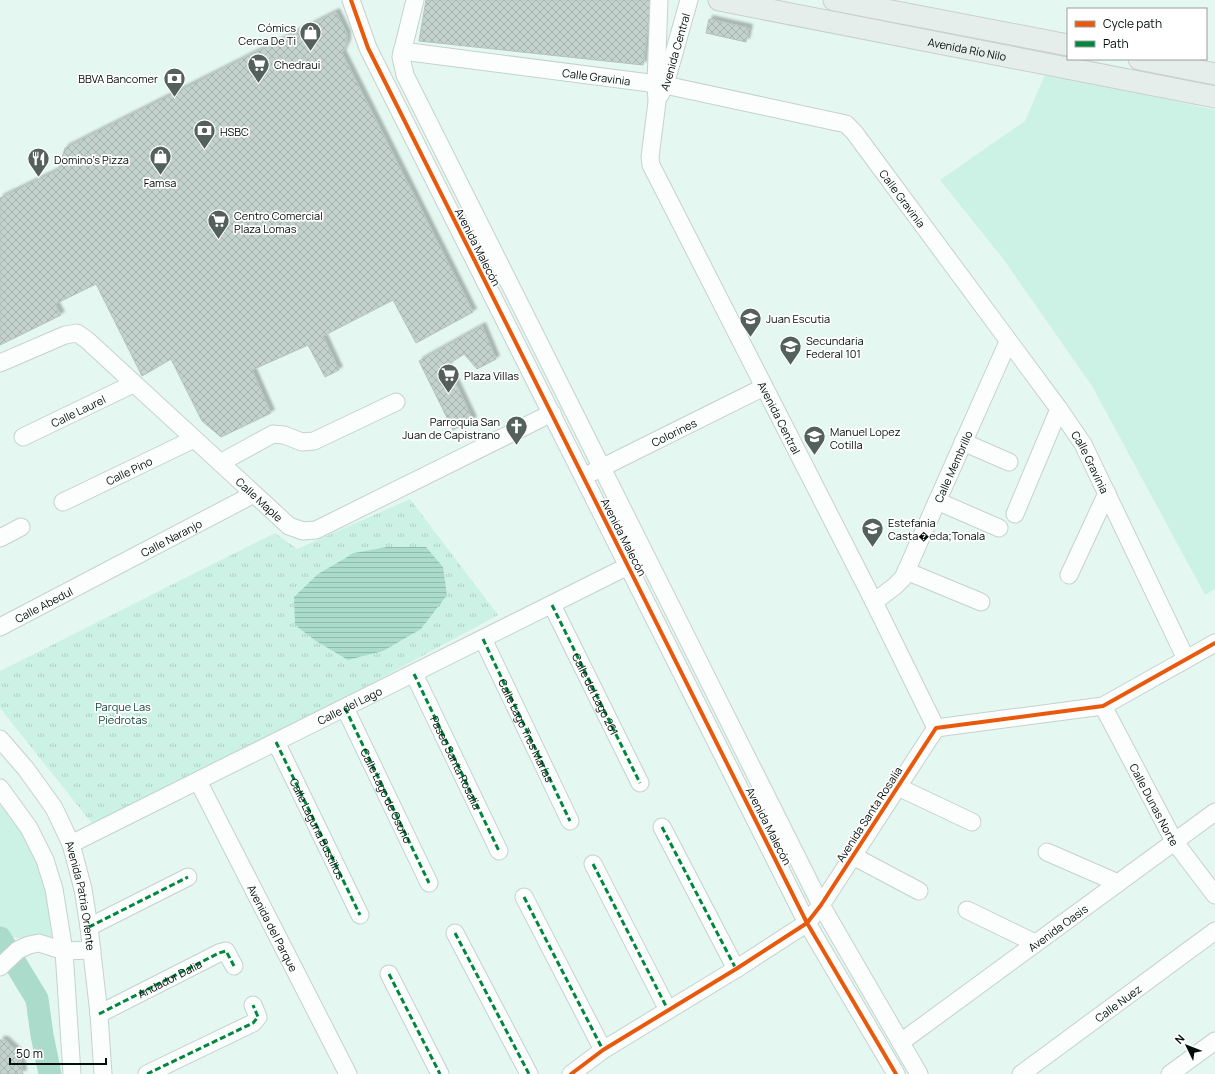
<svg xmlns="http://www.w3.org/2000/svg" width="1215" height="1074" viewBox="0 0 1215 1074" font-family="Manrope,sans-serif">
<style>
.grass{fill:#ccf2e5}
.park{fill:url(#park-tufts)}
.water{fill:url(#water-rules)}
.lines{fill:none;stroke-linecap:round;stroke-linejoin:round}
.river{stroke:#aadbcb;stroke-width:23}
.building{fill:url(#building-cross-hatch);stroke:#b5c2bd;filter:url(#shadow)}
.minor-casing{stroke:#c4d2cd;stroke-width:19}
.major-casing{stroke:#c8d0ce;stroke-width:23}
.minor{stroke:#fbfefd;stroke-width:17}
.major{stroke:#e6eeeb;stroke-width:21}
.quiet{stroke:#00873e;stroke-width:3;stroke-dasharray:6 3;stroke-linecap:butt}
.cycleway-casing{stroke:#fff;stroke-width:6}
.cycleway{stroke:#e8590c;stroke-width:4}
.labels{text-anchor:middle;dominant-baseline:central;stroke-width:3.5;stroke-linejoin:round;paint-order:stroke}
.poi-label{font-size:11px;fill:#040e0a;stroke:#fff;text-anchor:start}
.street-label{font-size:11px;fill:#040e0a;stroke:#fff}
.park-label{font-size:11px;fill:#104639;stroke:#fff}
</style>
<defs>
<pattern id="park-tufts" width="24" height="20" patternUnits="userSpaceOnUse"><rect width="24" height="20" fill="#ccf2e5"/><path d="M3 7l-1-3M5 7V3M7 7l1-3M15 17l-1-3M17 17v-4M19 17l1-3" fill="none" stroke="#aecec3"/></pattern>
<pattern id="water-rules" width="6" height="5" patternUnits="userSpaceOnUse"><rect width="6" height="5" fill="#aadbcb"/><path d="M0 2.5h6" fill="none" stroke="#91bbad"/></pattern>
<pattern id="building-cross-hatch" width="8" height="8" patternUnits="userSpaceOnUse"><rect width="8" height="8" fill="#c3d2cd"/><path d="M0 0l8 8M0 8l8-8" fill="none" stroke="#a6b3af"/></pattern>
<filter id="shadow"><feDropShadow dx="3.5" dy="-3.5" stdDeviation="1" flood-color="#0004"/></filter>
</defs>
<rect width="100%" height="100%" fill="#e5f7f1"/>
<!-- grass -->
<path class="grass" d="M1046,72L1215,110V589L1205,595L1092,386L1004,260L940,180L1025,121Z
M0,805C9,817 20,829 28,842C46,873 49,911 53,946L13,937L0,946Z"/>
<!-- park -->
<path class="park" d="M410,499L498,615L98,831L0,708V671L275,533L297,549Z"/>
<!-- water -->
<path class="water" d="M387,547H426L443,567L447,595L421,629L383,651L348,660L316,641L295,625L294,597L318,574L354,553Z"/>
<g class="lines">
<!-- river -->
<path class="river" d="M0,938L37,999L42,1035L50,1074"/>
</g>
<!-- building -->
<path class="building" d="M426,0H651L643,65L419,41Z
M336,12L347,34V43L342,53L473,312L416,343L393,300L323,336L339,370L325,377L308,345L252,370L271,413L221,437L202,421L171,359L142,376L96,284L55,304L61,315L0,345V198L58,170L65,148Z
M709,19L749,28L746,42L706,33Z
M482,326L496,359L477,369L464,354L447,365L473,420L453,430L419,361Z
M0,1040H5L20,1054L23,1074H0Z"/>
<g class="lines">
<defs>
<g id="minor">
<path d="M351,0L368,48L807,923L896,1074"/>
<path d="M415,0L401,57L405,75L821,905L919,1074"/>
<path id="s1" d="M659,0L656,83L657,102L650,157L651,165L874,602L936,728"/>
<path id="s2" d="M402,51L665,85L846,124L854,132L1059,409L1083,444L1186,659"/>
<path id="s3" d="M660,95L665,85L689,0"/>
<path id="s4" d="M0,363L65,335L77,333L87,340L289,526L303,531L316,530L552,413"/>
<path id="s5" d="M23,437L133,384"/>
<path d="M963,442L1009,462"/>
<path d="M220,463L273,434L284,435L302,442L314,441L396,402"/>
<path id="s6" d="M593,472L764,387"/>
<path d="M937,501L999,528"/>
<path id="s7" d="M63,502L194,439"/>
<path d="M1015,514L1059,409"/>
<path d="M0,538L21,527"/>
<path d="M906,571L981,602"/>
<path d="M1069,575L1107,493"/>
<path id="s8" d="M874,602L895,586L903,578L1008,342"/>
<path id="s9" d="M552,605L640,783"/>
<path id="s10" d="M0,627L254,494"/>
<path d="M483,639L570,821"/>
<path d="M414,674L499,851"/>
<path id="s11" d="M1103,706L1174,841L1215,895"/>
<path id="s12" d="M345,708L429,883"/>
<path id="s13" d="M0,739L26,769L54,808L71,844L83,889L89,927L99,1014L103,1074"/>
<path d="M276,742L360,915"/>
<path id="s14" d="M198,781L348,1074"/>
<path d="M898,787L972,822"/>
<path d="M0,788L29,828L45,860L54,889L64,951L72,1074"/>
<path d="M662,827L736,969"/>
<path id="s15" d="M71,844L628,566"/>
<path d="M1047,852L1118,883"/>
<path d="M853,856L919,891"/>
<path d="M593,864L668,1010"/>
<path d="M524,897L603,1050"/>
<path d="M967,910L1035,943"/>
<path d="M89,927L188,877"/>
<path d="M455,933L529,1074"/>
<path d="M0,967L18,950L29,945L39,943L64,951L92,950"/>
<path d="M389,974L440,1074"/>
<path id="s16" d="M99,1014L219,953L226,951L234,966"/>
<path id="s17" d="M901,1042L1215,812"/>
<path d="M147,1074L253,1023L258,1017L253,1005"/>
<path d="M571,1074L603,1050L736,969L807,923L821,905L936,728L1103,706L1215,643"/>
<path id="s18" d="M1021,1074L1215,931"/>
<path d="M1170,1074L1215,1041"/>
</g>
<g id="major">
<path id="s19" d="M719,0L1215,97"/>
<path d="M834,0L1068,45"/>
<path d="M1139,59L1215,74"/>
</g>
</defs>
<!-- minor casing -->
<use href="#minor" class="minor-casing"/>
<!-- major casing -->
<use href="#major" class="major-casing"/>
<!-- minor -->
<use href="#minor" class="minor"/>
<!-- major -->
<use href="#major" class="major"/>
<!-- quiet -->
<g class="quiet">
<path d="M552,605L640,783"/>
<path id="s20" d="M483,639L570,821"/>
<path id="s21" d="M414,674L499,851"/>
<path d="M345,708L429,883"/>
<path id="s22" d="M276,742L360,915"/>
<path d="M662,827L736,969"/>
<path d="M593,864L668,1010"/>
<path d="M524,897L603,1050"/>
<path d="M89,927L188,877"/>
<path d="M455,933L529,1074"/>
<path d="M389,974L440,1074"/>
<path d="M99,1014L219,953L226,951L234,966"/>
<path d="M147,1074L253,1023L258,1017L253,1005"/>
</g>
<defs>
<path id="cycleway" d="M351,0L368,48L807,923L896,1074
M571,1074L603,1050L736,969L807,923L821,905L936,728L1103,706L1215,643"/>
</defs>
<!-- cycleway casing -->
<use href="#cycleway" class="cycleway-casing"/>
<!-- cycleway -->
<use href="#cycleway" class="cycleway"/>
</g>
<!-- icons -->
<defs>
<symbol id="shop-pin" viewBox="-11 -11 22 30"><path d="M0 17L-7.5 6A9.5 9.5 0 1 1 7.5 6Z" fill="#53605b" stroke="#fff"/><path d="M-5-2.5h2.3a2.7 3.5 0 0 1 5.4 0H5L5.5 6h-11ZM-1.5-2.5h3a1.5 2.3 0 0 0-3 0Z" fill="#fff"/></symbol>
<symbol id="supermarket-pin" viewBox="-11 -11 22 30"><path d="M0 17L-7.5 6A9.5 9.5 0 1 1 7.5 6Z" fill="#53605b" stroke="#fff"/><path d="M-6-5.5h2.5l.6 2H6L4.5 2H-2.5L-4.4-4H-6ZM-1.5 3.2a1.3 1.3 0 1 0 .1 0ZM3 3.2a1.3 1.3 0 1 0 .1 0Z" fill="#fff"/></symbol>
<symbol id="bank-pin" viewBox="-11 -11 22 30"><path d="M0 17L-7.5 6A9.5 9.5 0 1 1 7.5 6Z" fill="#53605b" stroke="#fff"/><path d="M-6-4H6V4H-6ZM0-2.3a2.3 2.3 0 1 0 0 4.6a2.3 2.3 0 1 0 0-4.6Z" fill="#fff"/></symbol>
<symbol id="restaurant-pin" viewBox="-11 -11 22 30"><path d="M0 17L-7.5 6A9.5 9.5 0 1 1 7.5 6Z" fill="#53605b" stroke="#fff"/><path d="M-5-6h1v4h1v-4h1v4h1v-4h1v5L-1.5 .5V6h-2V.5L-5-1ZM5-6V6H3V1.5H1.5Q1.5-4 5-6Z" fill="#fff"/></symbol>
<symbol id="school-pin" viewBox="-11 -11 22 30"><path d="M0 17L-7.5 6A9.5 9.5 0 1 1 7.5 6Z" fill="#53605b" stroke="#fff"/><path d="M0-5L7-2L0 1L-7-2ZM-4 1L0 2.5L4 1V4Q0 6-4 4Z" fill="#fff"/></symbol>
<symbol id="church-pin" viewBox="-11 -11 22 30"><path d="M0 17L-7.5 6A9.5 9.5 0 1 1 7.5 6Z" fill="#53605b" stroke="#fff"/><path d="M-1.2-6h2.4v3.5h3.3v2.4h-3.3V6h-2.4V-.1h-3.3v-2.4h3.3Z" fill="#fff"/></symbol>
</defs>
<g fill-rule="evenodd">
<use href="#shop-pin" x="298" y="20" width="25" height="34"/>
<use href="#supermarket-pin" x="246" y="52" width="25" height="34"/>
<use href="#bank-pin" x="162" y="66" width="25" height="34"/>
<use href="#bank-pin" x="192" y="118" width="25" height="34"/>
<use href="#shop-pin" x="148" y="144" width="25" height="34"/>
<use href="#restaurant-pin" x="26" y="146" width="25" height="34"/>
<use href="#supermarket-pin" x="206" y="208" width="25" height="34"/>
<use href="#school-pin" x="738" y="306" width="25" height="34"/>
<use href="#school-pin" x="778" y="334" width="25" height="34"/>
<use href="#supermarket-pin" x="436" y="362" width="25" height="34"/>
<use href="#church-pin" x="504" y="414" width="25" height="34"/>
<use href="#school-pin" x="802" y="424" width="25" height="34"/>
<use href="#school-pin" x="860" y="516" width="25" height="34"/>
</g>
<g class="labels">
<!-- poi labels -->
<g class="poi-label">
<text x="296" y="27" text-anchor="end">Cómics<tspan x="296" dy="13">Cerca De Ti</tspan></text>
<text x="274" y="64">Chedraui</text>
<text x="158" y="78" text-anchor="end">BBVA Bancomer</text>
<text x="220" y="131">HSBC</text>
<text x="54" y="159">Domino's Pizza</text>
<text x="160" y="182" text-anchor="middle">Famsa</text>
<text x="234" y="215">Centro Comercial<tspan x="234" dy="13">Plaza Lomas</tspan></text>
<text x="766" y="318">Juan Escutia</text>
<text x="806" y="340">Secundaria<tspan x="806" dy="13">Federal 101</tspan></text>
<text x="464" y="375">Plaza Villas</text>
<text x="500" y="421" text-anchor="end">Parroquia San<tspan x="500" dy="13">Juan de Capistrano</tspan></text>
<text x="830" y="431">Manuel Lopez<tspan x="830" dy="13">Cotilla</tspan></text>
<text x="888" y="522">Estefania<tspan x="888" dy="13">Casta�eda;Tonala</tspan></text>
</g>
<!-- street labels -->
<g class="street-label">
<text stroke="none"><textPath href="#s19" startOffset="253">Avenida Río Nilo</textPath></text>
<text stroke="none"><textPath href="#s3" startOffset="46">Avenida Central</textPath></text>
<text stroke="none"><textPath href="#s2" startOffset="196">Calle Gravinia</textPath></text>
<text stroke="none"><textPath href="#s2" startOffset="544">Calle Gravinia</textPath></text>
<text transform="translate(478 247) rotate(63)">Avenida Malecón</text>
<text stroke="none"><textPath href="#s5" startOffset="61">Calle Laurel</textPath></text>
<text stroke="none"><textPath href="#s1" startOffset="449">Avenida Central</textPath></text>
<text stroke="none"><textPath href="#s6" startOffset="90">Colorines</textPath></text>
<text stroke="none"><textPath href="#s2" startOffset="868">Calle Gravinia</textPath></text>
<text stroke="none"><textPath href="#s8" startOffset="160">Calle Membrillo</textPath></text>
<text stroke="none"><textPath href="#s7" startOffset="73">Calle Pino</textPath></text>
<text stroke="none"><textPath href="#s4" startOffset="330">Calle Maple</textPath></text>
<text transform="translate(624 537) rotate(63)">Avenida Malecón</text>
<text stroke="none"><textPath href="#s10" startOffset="193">Calle Naranjo</textPath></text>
<text stroke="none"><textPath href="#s10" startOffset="49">Calle Abedul</textPath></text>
<text stroke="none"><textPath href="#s9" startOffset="99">Calle del Lago 261</textPath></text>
<text stroke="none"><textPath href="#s15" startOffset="311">Calle del Lago</textPath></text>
<text stroke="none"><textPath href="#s20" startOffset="101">Calle Lago Tres Marías</textPath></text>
<text stroke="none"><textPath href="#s21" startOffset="98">Paseo Santa Rosalía</textPath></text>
<text stroke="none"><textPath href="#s12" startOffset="97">Calle Lago de Osorio</textPath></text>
<text stroke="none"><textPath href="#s11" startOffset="111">Calle Dunas Norte</textPath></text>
<text transform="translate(869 814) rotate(-57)">Avenida Santa Rosalía</text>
<text transform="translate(769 826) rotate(63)">Avenida Malecón</text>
<text stroke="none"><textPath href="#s22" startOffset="96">Calle Laguna Bustillos</textPath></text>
<text stroke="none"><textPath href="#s13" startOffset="180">Avenida Patria Oriente</textPath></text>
<text stroke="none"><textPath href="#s14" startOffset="165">Avenida del Parque</textPath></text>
<text stroke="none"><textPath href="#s17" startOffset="194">Avenida Oasis</textPath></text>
<text stroke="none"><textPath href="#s16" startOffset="79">Andador Dalia</textPath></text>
<text stroke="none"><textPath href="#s18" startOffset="120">Calle Nuez</textPath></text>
</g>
<!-- park labels -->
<g class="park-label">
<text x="123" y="706">Parque Las<tspan x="123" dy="13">Piedrotas</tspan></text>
</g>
</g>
<!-- legend -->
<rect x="1067" y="8" width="140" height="52" fill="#ffffff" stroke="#9b9f9d"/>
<rect x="1075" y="21" width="20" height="6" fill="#e8590c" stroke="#9b9f9d"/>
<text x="1103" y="28" font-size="12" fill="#040e0a">Cycle path</text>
<rect x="1075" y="41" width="20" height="6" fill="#00873e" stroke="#9b9f9d"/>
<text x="1103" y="48" font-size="12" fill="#040e0a">Path</text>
<!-- north arrow -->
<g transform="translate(1187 1046) rotate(313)" stroke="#ffffff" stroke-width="3" paint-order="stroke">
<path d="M0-3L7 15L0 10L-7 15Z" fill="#040e0a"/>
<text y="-6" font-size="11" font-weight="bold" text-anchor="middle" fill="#040e0a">N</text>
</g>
<!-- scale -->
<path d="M10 1058v6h96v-6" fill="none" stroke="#040e0a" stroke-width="2"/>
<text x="16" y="1058" font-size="12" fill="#040e0a" stroke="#ffffff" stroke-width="3" paint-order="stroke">50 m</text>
</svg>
